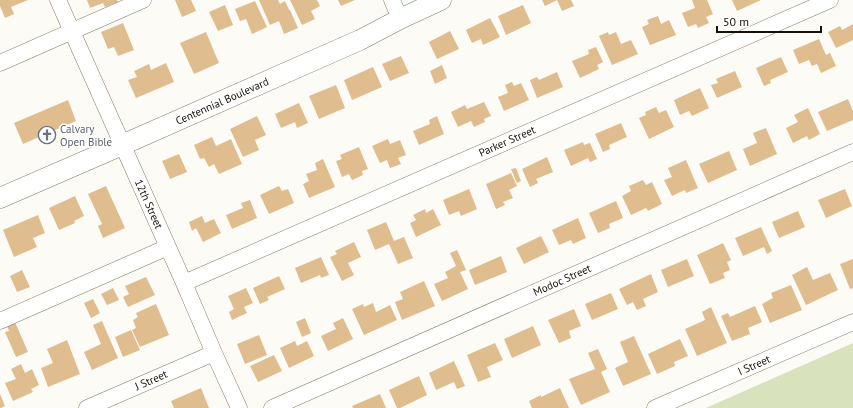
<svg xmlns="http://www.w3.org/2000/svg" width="853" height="408" viewBox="0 0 853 408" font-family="'PT Sans',sans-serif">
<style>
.green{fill:#d8e2bd}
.building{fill:#e0bd8e}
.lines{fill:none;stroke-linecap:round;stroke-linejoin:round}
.minor-casing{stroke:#857b65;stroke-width:17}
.major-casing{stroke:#857b65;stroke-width:21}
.minor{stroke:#fff;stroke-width:16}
.major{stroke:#fff;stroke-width:20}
.labels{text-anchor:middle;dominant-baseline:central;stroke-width:3;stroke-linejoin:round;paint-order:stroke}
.street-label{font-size:11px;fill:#151109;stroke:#fff}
.worship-label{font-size:11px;fill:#5b616d;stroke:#fff;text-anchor:start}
</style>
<rect width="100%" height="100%" fill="#fdfbf6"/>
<!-- green -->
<path class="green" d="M853,343V408H706Z"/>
<!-- building -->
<path class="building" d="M0,0H28L11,7L14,14L5,18L0,6Z
M87,0H117L118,2L105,7L103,3L90,8Z
M175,0H191L196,11L182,17Z
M259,0H278L280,4L285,1L289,10H290L298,28L284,34L279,21L270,25Z
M290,0H317L320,6L311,11L315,19L302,25Z
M338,0H355L341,6Z
M542,0H571L574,6L562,11L557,0L545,6Z
M692,0H707L713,14L706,17L709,23L698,28L696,24L688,27L682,13L695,8Z
M732,0H761L737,11Z
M255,1L267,27L252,34L246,19L240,21L235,9Z
M225,5L233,25L218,31L209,12Z
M523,5L531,23L506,35L498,16Z
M658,16L661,24L669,20L676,35L650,45L642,27L649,24L647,20Z
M490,18L500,37L483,45L481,39L472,43L466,30Z
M123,23L134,50L118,56L114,47L108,49L101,32Z
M853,24V40L836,48L828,32L840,26L842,30Z
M450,31L459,49L437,59L429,42Z
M206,32L219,63L194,74L180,43Z
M608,32L609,35L616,32L621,44L631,40L638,54L612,65L599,36Z
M819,39L826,55L830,53L836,66L821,73L817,64L812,66L809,60L799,64L793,50Z
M596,47L603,62L597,65L599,69L580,78L572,61L589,54L588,50Z
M401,56L409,73L390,81L382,64Z
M781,57L788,72L770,80L771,83L764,86L756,68Z
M166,63L174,82L136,98L128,80L137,77L134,71L149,64L151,70Z
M442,65L447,78L435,84L430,71Z
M373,67L382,87L352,100L344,80Z
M735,71L742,87L717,98L711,85L718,83L716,79Z
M557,72L563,87L537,98L530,80L537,77L539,80Z
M512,82L514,86L521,83L529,100L504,111L498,97L508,93L505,85Z
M336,85L345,108L319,119L309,96Z
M700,88L709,108L692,116L689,111L680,115L674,100Z
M848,99L853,111V120L827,131L818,112Z
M68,100L76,121L23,144L14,123Z
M484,102L491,116L484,119L485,122L474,127L471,121L458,127L451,112L465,105L467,109Z
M299,103L308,123L297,128L295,122L281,128L275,114Z
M656,107L659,113L666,110L674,127L649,139L639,118L646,115L645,112Z
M808,108L820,134L809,140L807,136L793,143L786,128L798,122L794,115Z
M257,116L266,135L255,140L259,150L243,157L230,129Z
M437,116L444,134L419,145L413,131L430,124L429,120Z
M621,123L627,137L609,145L610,149L603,152L595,134Z
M766,128L777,154L750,166L743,149L757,143L753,133Z
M212,137L216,146L231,139L242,164L219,174L214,164L209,167L204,158L200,159L194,145Z
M388,139L390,144L400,140L406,155L398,158L401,164L390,168L387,160L380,163L372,146Z
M583,142L584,145L590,143L597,159L590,162L588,158L571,166L564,150Z
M359,147L368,169L362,171L363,175L352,180L349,174L342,177L336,161L342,159L340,155Z
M729,151L737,170L708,183L699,164Z
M179,154L187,172L170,179L162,161Z
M547,157L553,172L536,179L538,183L530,187L522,169Z
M323,159L335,187L309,198L303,184L309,181L306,174L317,170L315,163Z
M686,160L698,188L686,193L685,190L672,196L664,180L672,177L668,168Z
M516,168L521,181L517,183L511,169Z
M511,173L517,186L509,190L513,198L503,202L505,205L496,209L486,184Z
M643,180L646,185L652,182L662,204L648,211L646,208L631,215L622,196L631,191L629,186Z
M106,186L125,228L103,238L98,226L102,224L88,194Z
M279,186L282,191L288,189L294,203L269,214L260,195Z
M469,189L477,209L461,216L459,211L449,215L443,200Z
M845,189L852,206L826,218L818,200Z
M75,196L84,216L74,221L75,223L59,230L49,208Z
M250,200L257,218L232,229L226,215L243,208L241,203Z
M616,201L623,218L609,224L610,228L598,233L589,213Z
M425,209L426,213L433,209L441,225L416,237L410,223L416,220L413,215Z
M798,211L805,227L779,238L772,222Z
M38,215L45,233L33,238L37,247L14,257L3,230Z
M202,216L205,223L214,219L221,233L203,242L196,228L192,231L189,222Z
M578,218L586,238L573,244L571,240L559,245L552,230Z
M386,222L394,241L404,237L413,258L398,264L389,244L375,250L367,230Z
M761,227L772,251L767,254L764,247L743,256L735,238Z
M541,236L549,252L524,264L516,248Z
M354,242L361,257L348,263L354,275L342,281L330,257L337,254L335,251Z
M723,243L731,260L727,262L730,270L723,273L725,278L710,284L697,255Z
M457,250L466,270L460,272L468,289L442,301L434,284L448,278L445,272L456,266L450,253Z
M501,256L507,272L475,285L469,270Z
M321,257L329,275L321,278L320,275L301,283L295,268Z
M687,259L694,276L668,287L661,270Z
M853,259V288L850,289L840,264Z
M807,267L813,280L830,273L838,290L806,305L792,275Z
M22,270L30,287L17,292L10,276Z
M651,274L658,292L643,299L646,306L637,310L633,302L627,305L619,289Z
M279,276L285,289L267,297L269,300L260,304L253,288Z
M146,277L155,295L128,307L123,297L129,294L125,286Z
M424,281L435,306L402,320L395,302L403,299L400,292Z
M791,285L802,310L770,323L762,304L773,298L771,293Z
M113,288L119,300L107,305L101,294Z
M246,288L253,303L244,307L247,313L232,320L229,312L234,309L228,296Z
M611,293L618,309L592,320L585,304Z
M93,299L100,313L91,318L84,303Z
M373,303L376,312L390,305L397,320L364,335L352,309L363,304L364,307Z
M156,304L169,335L140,347L132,330L136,328L133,320L138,317L136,313Z
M755,306L762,322L748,328L750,334L732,341L721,316L728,313L730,317Z
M711,307L727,343L697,356L685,329L705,320L702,312Z
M574,309L581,326L569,331L571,338L559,343L548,320Z
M305,318L311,333L302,337L296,322Z
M343,318L353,339L328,351L321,336L336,329L333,323Z
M102,321L118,358L92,370L84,352L101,344L93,325Z
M15,322L28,352L16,357L5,332L9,331L7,326Z
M533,326L541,345L512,358L504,339Z
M131,330L140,350L123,357L115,337Z
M259,335L267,355L245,364L237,344Z
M634,336L651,374L623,386L615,368L628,362L620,342Z
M680,339L688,356L674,362L675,366L657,374L648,354Z
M67,340L80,374L48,387L41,368L53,363L47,349Z
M295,341L297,346L307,341L314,356L289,368L280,348Z
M495,343L503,360L487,367L491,377L478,382L467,355Z
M598,349L607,369L601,372L610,392L581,405L569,379L595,369L588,353Z
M274,355L282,371L258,382L250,366Z
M454,361L465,386L457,389L454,382L436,390L429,373Z
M21,364L25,373L32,369L39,385L31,389L33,392L13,401L5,383L16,379L11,369Z
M419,376L427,395L400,408H397L389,390Z
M201,388L209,408H174L171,401Z
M560,388L569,408H532L529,401L541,395V397Z
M0,394L5,406L1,408H0Z
M380,394L386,408H353L352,406Z"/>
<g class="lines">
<defs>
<path id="minor" d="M58,0L184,283L214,353L239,408
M392,0L400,19
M0,63L143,0
M184,283L830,0
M0,321L168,247
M87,408L214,353
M272,408L853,152
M655,408L853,322"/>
<path id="major" d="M0,198L122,145L360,40L402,18L441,0"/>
</defs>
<!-- minor casing -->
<use href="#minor" class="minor-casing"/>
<!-- major casing -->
<use href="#major" class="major-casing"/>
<!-- minor -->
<use href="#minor" class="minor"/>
<!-- major -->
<use href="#major" class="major"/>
</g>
<!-- icons -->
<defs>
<symbol id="church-ring" viewBox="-11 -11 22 22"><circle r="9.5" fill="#fff" stroke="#6b7280" stroke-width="1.5"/><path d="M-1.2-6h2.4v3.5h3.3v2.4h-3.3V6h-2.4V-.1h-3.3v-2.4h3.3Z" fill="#6b7280"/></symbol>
</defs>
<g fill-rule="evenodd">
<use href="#church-ring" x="37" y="125" width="20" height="20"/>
</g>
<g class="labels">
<!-- street labels -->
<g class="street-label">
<text transform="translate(222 101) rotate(-24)">Centennial Boulevard</text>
<text transform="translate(507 141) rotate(-24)">Parker Street</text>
<text transform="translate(149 204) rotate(66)">12th Street</text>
<text transform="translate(562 280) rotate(-24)">Modoc Street</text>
<text transform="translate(754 365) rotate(-24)">I Street</text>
<text transform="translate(151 380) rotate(-24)">J Street</text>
</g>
<!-- worship labels -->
<g class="worship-label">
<text x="60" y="129">Calvary<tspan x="60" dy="13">Open Bible</tspan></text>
</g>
</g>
<!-- scale -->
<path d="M717 26v6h104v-6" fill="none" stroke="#151109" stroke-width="2"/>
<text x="723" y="26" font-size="12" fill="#151109" stroke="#ffffff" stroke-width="3" paint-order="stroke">50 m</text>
</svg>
